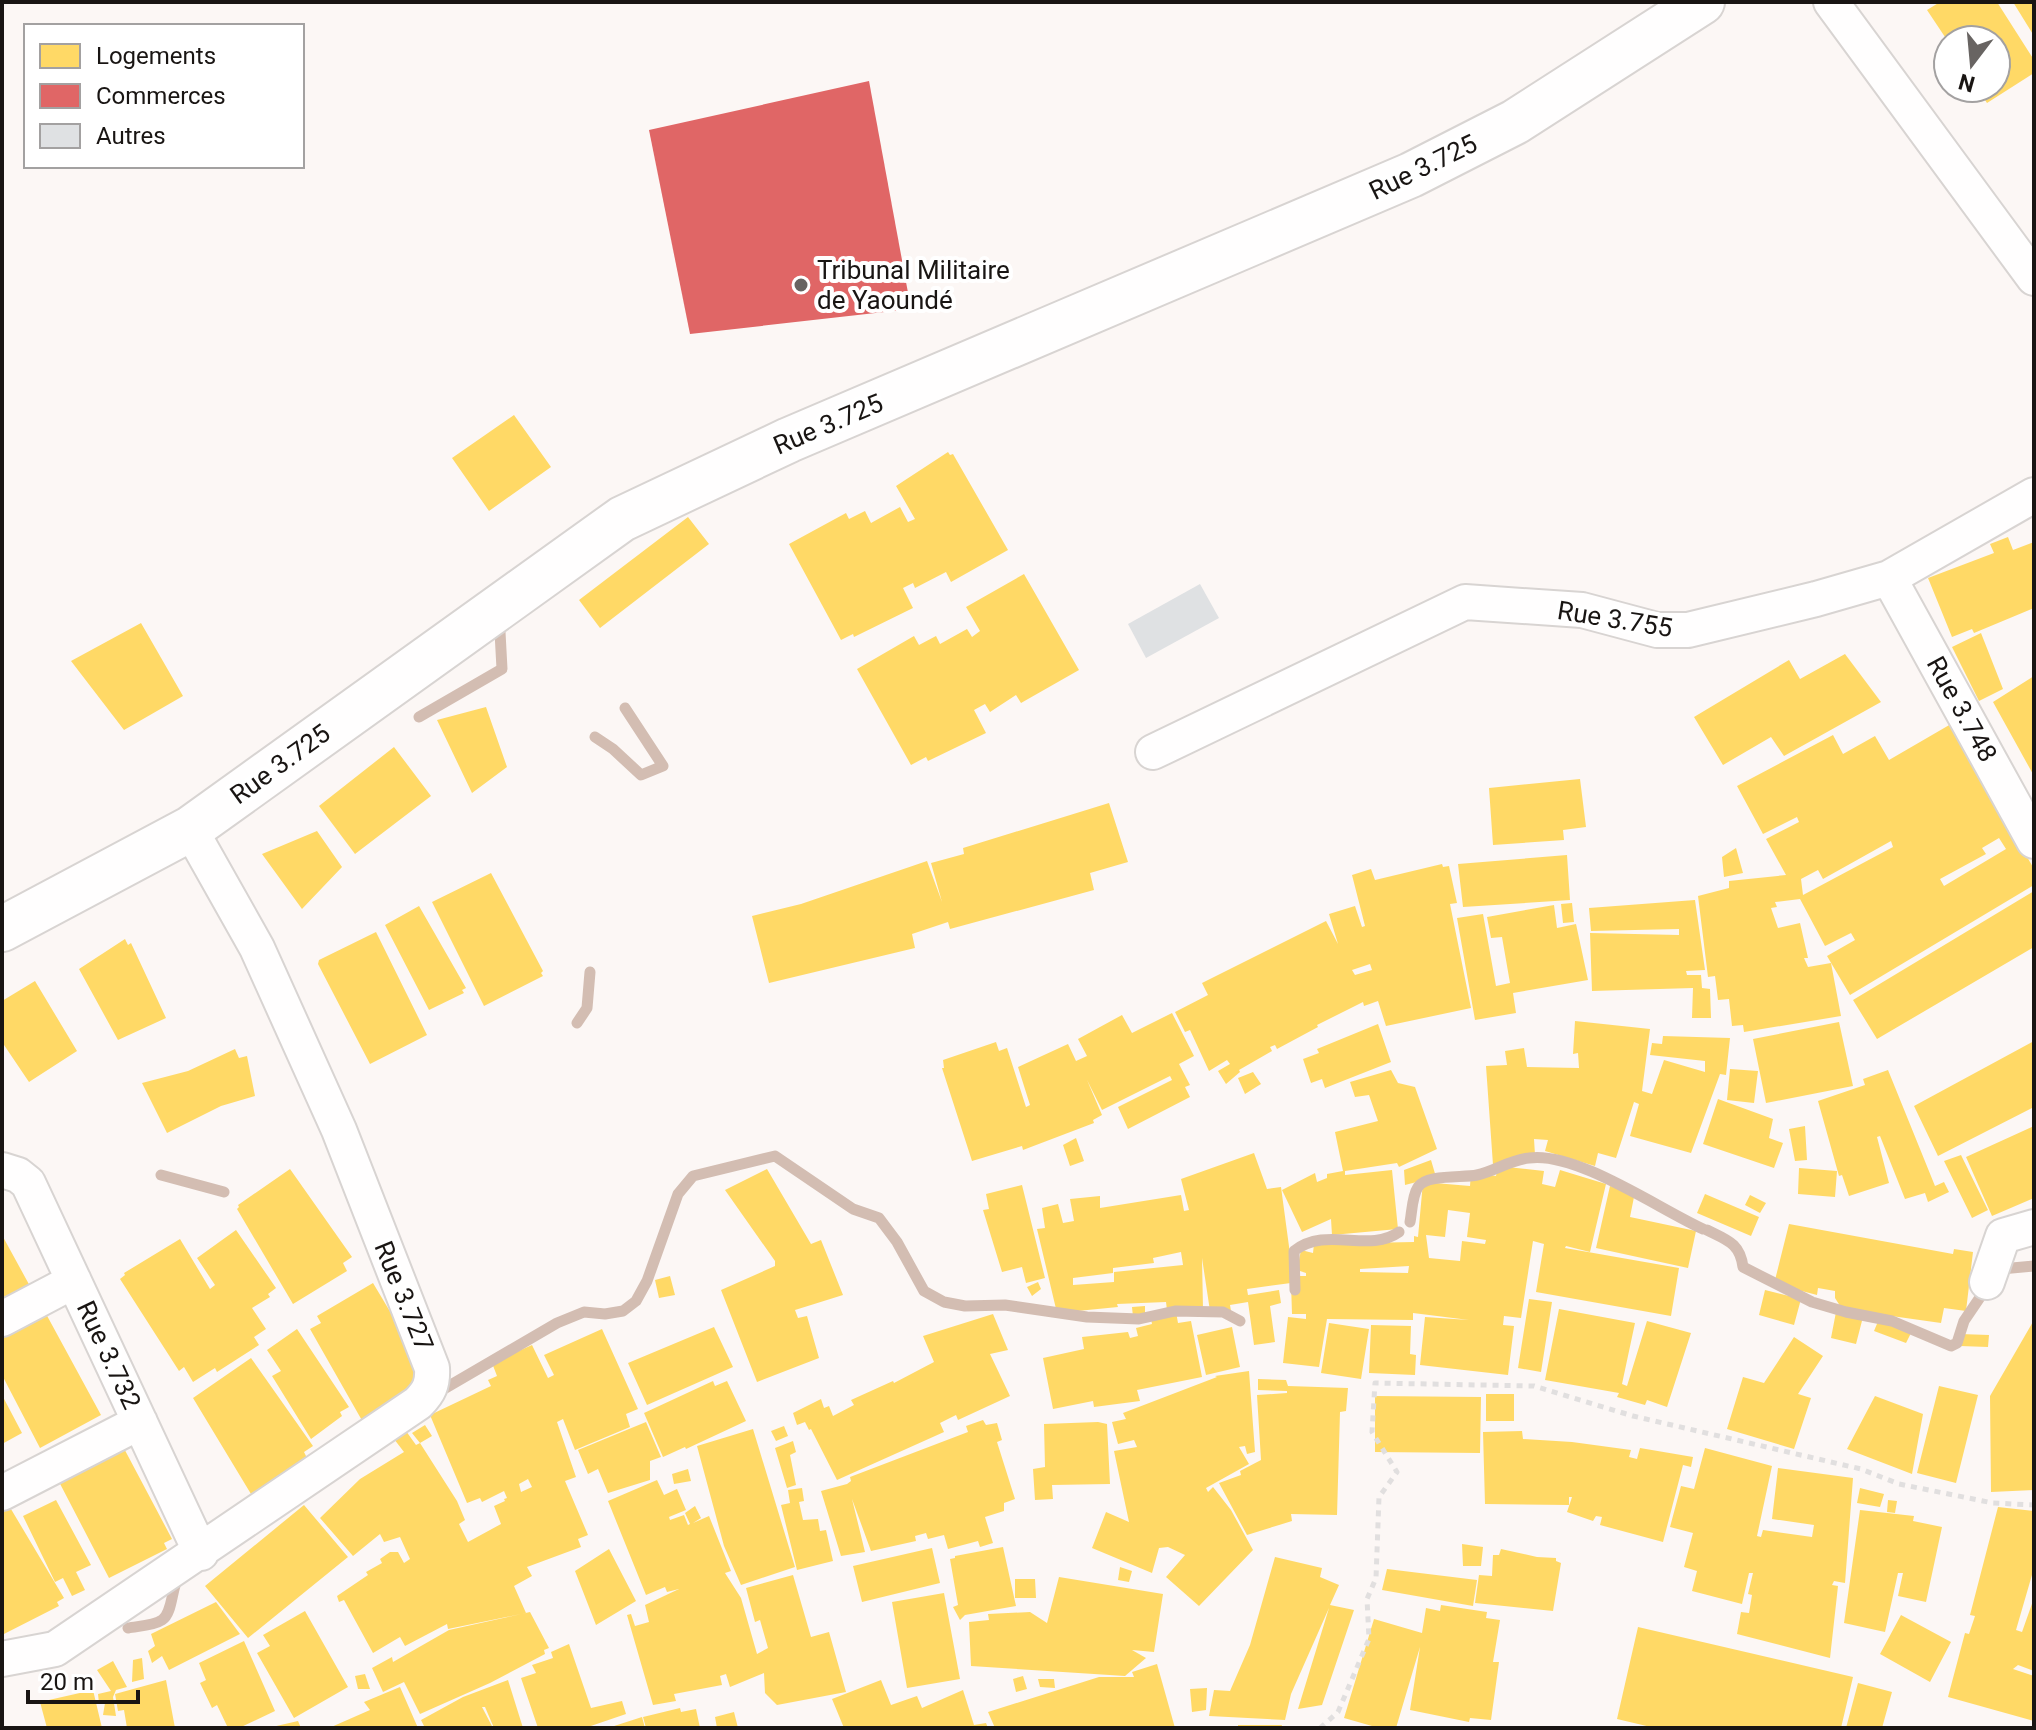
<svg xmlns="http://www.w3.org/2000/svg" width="2036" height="1730" viewBox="0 0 2036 1730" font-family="Roboto,sans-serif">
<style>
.homes{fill:#ffd966;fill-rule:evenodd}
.shops{fill:#e06666}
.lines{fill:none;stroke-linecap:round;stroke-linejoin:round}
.stream{stroke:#d3bdb2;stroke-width:11}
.building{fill:#dfe1e3}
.street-casing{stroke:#d8d4d2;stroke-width:38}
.secondary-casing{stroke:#d8d4d2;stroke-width:48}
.path{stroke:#e1dfdf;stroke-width:5;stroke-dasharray:6 6;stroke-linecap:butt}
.street{stroke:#fffefe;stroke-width:34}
.secondary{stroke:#fffefe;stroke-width:44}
.poi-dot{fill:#686462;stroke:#fff;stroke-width:3}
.labels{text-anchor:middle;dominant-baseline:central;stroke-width:8;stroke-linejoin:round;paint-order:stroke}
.street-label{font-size:26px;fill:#191513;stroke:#fff}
.poi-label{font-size:26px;fill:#191513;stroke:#fff;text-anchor:start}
</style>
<rect width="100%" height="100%" fill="#fcf7f5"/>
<!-- homes -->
<path class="homes" d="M1940,2H1997L2034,60V73L1987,103L1977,88H1996V40H1947L1927,10Z
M2013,2H2034V36Z
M514,415L551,467L489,511L452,458Z
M948,452L950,455L953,454L1008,550L951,582L946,572L915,588L913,583L903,588L913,608L854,637L853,634L841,640L789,544L846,513L849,519L865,511L871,523L900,507L908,522L915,519L896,486Z
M688,517L709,544L600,628L579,600Z
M2008,537L2013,550L2034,542V608L1974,633L1972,629L1952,637L1928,578L1994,553L1990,544Z
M1024,574L1079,670L1021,703L1016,695L990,712L985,704L974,710L986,733L928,761L926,757L911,765L857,669L914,636L919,645L936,636L940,644L967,629L972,637L980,631L966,607Z
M141,623L183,696L124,730L71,661Z
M1981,633L2003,689L1979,701L1952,647Z
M1845,654L1881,702L1784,756L1771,737L1723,765L1694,717L1789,660L1800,679Z
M2034,676V776L1993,702Z
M486,707L507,767L472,793L437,720Z
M1951,724L2034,869V885L1850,995L1827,956L1855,940L1851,933L1825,946L1800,899L1775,902L1777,907L1771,908L1778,928L1800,923L1808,958H1804L1808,967L1831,963L1841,1016L1744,1032L1743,1025L1732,1026L1729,999L1718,1000L1715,976L1708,977L1698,896L1729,888V881L1786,875L1766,839L1799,822L1797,817L1763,834L1737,786L1833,735L1843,754L1875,736L1889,760ZM1999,838L2006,849L1944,886L1940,879L1986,854L1982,848ZM1891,841L1893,847L1803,895L1801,879L1818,870L1823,879Z
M394,747L431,796L355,854L319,806Z
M1580,779L1586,827L1563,830L1564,840L1493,845L1489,788Z
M1109,803L1128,862L1090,873L1094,890L950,929L948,922L912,934L915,948L769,983L752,916L801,904L927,861L942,902L931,863L964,854L963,848Z
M317,831L342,867L302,909L262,854Z
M1736,848L1743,873L1724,877L1722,857Z
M1567,855L1570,900L1463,907L1458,864Z
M1442,864L1443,867L1449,866L1457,903L1450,904L1471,1008L1386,1026L1378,1001L1364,1006L1363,1002L1317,1025L1318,1027L1277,1049L1275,1045L1270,1047L1272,1051L1239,1070L1240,1072L1226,1084L1218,1071L1230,1064L1227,1060L1209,1071L1190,1030L1185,1032L1175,1012L1208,995L1202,983L1326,921L1338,944L1329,914L1355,906L1362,927L1365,926L1352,875L1371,869L1375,880ZM1370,964L1372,970L1355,975L1352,970Z
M491,873L543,971L541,973L543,976L484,1006L432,902Z
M2034,891V947L1877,1039L1853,1000Z
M1695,900L1705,970L1686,971L1687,975H1701L1702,988L1710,989L1711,1018H1692L1693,988L1592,991L1590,933L1679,935V929L1591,931L1589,908Z
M1572,903L1574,922L1563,923L1561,904Z
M1554,905L1557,928L1576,924L1588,980L1513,993L1516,1013L1475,1020L1457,918L1483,914L1496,986L1510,983L1502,937L1491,938L1487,917Z
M419,906L466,988L462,990L464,993L429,1010L385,925Z
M376,932L427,1035L370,1064L318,964L319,960Z
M125,939L128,945L131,943L166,1018L118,1040L79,969Z
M35,981L77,1051L29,1082L2,1042V1001Z
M1172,1013L1194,1056L1179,1064L1190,1085L1185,1087L1190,1097L1128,1129L1118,1107L1172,1080L1170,1076L1102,1110L1087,1080L1102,1115L1093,1120L1094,1123L1023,1150L1022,1146L972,1161L942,1068H944L943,1060L996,1042L999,1051L1007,1048L1026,1107L1030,1105L1018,1067L1068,1044L1076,1061L1087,1056L1078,1039L1122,1015L1132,1033Z
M1575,1021L1650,1029L1642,1091L1652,1094L1664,1060L1705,1072V1061L1650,1055L1652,1043L1662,1044L1663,1036L1730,1038L1726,1075L1720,1074L1691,1153L1630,1136L1639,1104L1634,1102L1616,1158L1598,1153L1595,1166L1545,1151L1548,1140L1534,1139L1535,1155L1493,1165L1486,1066L1507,1065L1505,1051L1524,1048L1527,1067L1579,1068L1578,1053L1573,1054Z
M1839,1022L1853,1086L1766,1103L1753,1039Z
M1378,1024L1391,1062L1325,1088L1322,1079L1311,1083L1303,1059L1319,1053L1317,1049Z
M2034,1041V1107L1938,1156L1914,1106Z
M235,1049L239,1058L247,1056L255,1096L221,1106L167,1133L142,1083L188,1071Z
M1730,1069L1758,1071L1754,1103L1727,1100Z
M1391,1070L1398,1083L1415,1087L1437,1149L1399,1167L1397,1163L1345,1171V1175L1392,1170L1398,1229L1332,1235L1331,1219L1302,1232L1282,1190L1315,1173L1317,1182L1327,1178V1174L1343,1171L1335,1132L1378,1121L1369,1095L1355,1097L1350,1082Z
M1888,1070L1935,1186L1944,1182L1949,1192L1928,1202L1925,1193L1905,1199L1880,1136L1877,1137L1889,1183L1849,1196L1842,1175L1839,1176L1818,1101L1865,1085L1863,1079Z
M1253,1072L1261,1084L1245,1094L1238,1078Z
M1718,1099L1773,1119L1769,1138L1783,1143L1774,1168L1703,1144Z
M1805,1126L1807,1160L1795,1161L1789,1129Z
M2034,1126V1198L1992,1216L1966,1157Z
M1076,1138L1084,1161L1070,1166L1063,1145Z
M1254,1153L1267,1189L1281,1187L1293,1276H1306V1273L1297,1270L1301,1250L1313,1253L1314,1244L1414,1242V1236L1418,1237L1423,1182L1470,1186L1471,1172L1496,1176L1498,1166L1544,1171L1542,1184L1555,1187L1560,1170L1606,1184L1590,1252L1566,1246L1565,1248L1679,1268L1671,1316L1536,1292L1544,1244L1533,1241L1521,1318L1504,1316L1503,1325L1514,1326L1508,1375L1420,1365L1425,1317L1469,1320L1413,1313V1320L1327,1319L1319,1367L1283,1363L1288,1317L1306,1319V1314H1292L1291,1283L1247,1289L1248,1295L1279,1290L1281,1303L1270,1306L1275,1342L1254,1345L1248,1302L1230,1305L1231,1311H1210L1202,1258L1203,1309L1167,1310L1166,1302L1117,1304L1118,1307L1057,1313L1037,1229L1045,1228L1042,1208L1058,1204L1063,1223L1074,1221L1070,1199L1100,1196V1208L1181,1195L1184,1211L1189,1210L1181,1179ZM1448,1210L1470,1213L1467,1237L1486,1240L1485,1244L1462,1241L1460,1261L1429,1258L1426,1235L1445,1237ZM1181,1252L1183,1265L1114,1272V1282L1073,1285V1278L1113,1273V1268L1154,1263L1153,1258ZM1409,1266L1408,1273L1360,1272V1269Z
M1961,1155L1988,1210L1972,1218L1944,1161Z
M1431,1160L1436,1177L1405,1185L1404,1170Z
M1799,1168L1837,1171L1835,1197L1798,1194Z
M290,1169L352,1257L343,1263L347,1271L293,1304L237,1209L239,1207L238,1205Z
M767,1169L811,1244L821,1240L843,1295L795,1310L798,1318L807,1316L819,1358L757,1382L721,1290L775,1266V1261L725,1190Z
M1022,1185L1045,1278L1026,1283L1022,1267L1002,1272L983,1210L989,1209L986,1194Z
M1610,1186L1635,1192L1630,1217L1696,1231L1688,1268L1596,1248Z
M1705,1194L1759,1217L1751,1236L1697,1213Z
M1750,1195L1766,1203L1760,1213L1745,1205Z
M1789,1224L1953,1254L1954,1249L1973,1252L1966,1311L1944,1308L1941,1323L1842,1309L1835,1298V1291L1818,1288L1817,1295L1779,1285L1780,1281L1775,1280Z
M236,1230L276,1288L268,1294L270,1297L252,1308L266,1329L254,1337L259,1345L217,1372L215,1368L193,1382L184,1367L179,1371L120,1279L125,1275L124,1273L180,1239L210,1289L215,1285L197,1258Z
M2,1235L31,1288L2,1303Z
M670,1276L675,1295L659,1298L655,1280Z
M1038,1282L1041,1289L1032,1296L1027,1287Z
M373,1283L428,1375L419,1388L364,1424L310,1329L321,1323L317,1316Z
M1765,1290L1801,1299L1794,1325L1759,1315Z
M1529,1299L1552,1302L1541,1372L1518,1368Z
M1145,1306V1316L1133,1317L1132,1307Z
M1559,1309L1635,1323L1622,1384L1627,1386L1647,1321L1691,1333L1667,1407L1647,1400L1645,1405L1617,1397L1619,1393L1545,1380Z
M45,1312L101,1415L40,1448L2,1375V1335Z
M1176,1312L1178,1323L1191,1321L1202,1377L1137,1390L1140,1401L1094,1407L1093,1401L1053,1409L1043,1358L1084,1349L1082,1337L1128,1332L1130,1338L1138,1336L1136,1328L1152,1324L1151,1319Z
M1836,1312L1863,1317L1856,1344L1831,1338Z
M993,1314L1008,1350L990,1354L1010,1396L958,1420L956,1415L940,1423L944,1432L837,1480L811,1429L809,1430L805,1422L797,1425L793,1413L821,1399L824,1408L829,1406L833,1416L854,1405L851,1400L893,1381L894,1383L934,1362L923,1336Z
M1879,1319L1912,1331L1906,1343L1874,1331Z
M2034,1320V1490L1991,1492L1990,1396Z
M1329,1323L1369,1329L1361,1379L1321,1373Z
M1371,1325L1411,1326L1410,1354L1416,1355L1415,1375L1369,1373Z
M714,1327L733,1367L647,1405L628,1363Z
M1232,1327L1240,1367L1206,1375L1197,1335Z
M297,1329L349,1407L340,1412L342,1416L311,1439L272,1376L281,1371L267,1350Z
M602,1329L638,1409L626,1414L630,1427L575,1450L563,1419L557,1422L576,1477L565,1481L588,1535L578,1539L581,1547L527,1567L532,1576L514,1586L526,1613L448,1629L447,1624L405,1646L400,1637L373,1653L344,1600L339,1602L337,1596L368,1575L366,1572L382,1563L380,1559L390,1552H398L404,1563L410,1559L400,1537L384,1542L380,1534L353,1556L320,1518L360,1479L404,1452L394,1439L406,1431L416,1445L420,1443L457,1501L465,1520L459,1524L468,1542L501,1524L494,1506L505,1501L504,1499L507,1498L504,1491L482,1502L480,1498L467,1503L430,1415L491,1386L488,1380L497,1376L492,1363L532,1345L548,1378L554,1375L544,1355ZM528,1479L532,1487L521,1492L519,1484Z
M1960,1334L1989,1335L1988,1347L1960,1346Z
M1794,1337L1823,1356L1798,1394L1811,1398L1794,1449L1727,1429L1743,1377L1764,1383Z
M251,1358L313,1446L304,1452L308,1460L251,1494L193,1398Z
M1249,1371L1255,1452L1247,1454L1245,1446L1239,1447L1249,1464L1206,1488L1208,1492L1213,1487L1231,1510L1253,1550L1199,1606L1166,1577L1185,1555L1168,1547L1159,1548L1152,1573L1092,1548L1106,1512L1129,1522L1114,1451L1137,1447L1134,1440L1118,1444L1112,1422L1126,1419L1123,1413L1217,1377L1215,1376Z
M1258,1379L1286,1380L1288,1386L1348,1388L1346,1411L1340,1412L1337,1515L1291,1514L1292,1521L1247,1535L1219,1483L1241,1475L1240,1471L1261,1460L1257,1395L1287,1393V1391L1258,1390Z
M713,1381L715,1386L727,1381L746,1421L686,1449L685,1447L663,1457L644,1413Z
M1939,1386L1978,1395L1956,1483L1917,1473Z
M1486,1394H1514V1421H1486Z
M2,1395L22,1433L2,1444Z
M1375,1396L1481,1397L1480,1453L1375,1452Z
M1875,1396L1923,1414L1912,1474L1847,1449Z
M983,1420L986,1425L997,1423L1002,1440L997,1442L1015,1499L1004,1503V1511L985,1517L993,1543L980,1547L978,1541L948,1549L944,1535L928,1539L926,1533L915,1536L916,1541L871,1551L852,1499L865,1552L841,1556L821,1491L847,1484L851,1481L850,1477L968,1432L966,1426Z
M646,1422L661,1457L650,1461V1480L608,1493L598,1469L588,1474L578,1450Z
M1098,1422L1107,1424L1110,1484L1052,1485L1053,1499L1035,1500L1033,1469L1045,1467L1044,1424Z
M425,1425L432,1436L420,1443L412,1433Z
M784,1426L788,1436L776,1441L771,1431Z
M753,1429L795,1567L741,1585L724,1546L697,1446Z
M1522,1431L1523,1439L1572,1442L1631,1450L1629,1457L1637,1459L1640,1448L1693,1457L1691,1467L1683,1465L1663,1542L1600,1525L1602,1517L1596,1516L1593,1521L1567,1512L1572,1497H1569V1505L1485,1504L1483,1432Z
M119,1439L172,1539L164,1543L167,1549L109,1578L56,1476Z
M793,1441L796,1452L790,1455L796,1485L787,1488L775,1448Z
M1705,1448L1772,1466L1757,1536L1761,1537L1763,1530L1812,1537L1814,1525L1772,1519L1778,1468L1853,1478L1845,1583L1834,1581L1832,1585L1838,1586L1830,1658L1737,1634L1741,1612L1749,1613L1752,1595L1748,1594L1753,1573H1749L1742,1604L1692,1591L1697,1571L1684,1567L1693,1533L1670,1527L1681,1486L1694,1489Z
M688,1469L691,1481L674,1484L672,1474Z
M657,1480L664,1495L677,1489L686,1510L669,1517L670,1520L684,1515L688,1525L690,1524L685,1513L695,1506L701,1518L693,1523L709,1516L731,1571L725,1573L741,1598L757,1654L768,1648L760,1620L755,1622L746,1588L793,1575L811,1637L829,1632L846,1692L777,1705L765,1693L764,1673L730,1687L726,1674L720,1676L722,1685L674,1694L676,1701L653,1705L627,1615L631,1614L635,1626L649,1622L645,1605L679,1589L667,1592L665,1587L646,1595L608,1501Z
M802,1488L804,1501L799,1502L803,1520L818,1519L820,1531L826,1530L833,1561L797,1570L781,1505L790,1503L788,1490Z
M1860,1488L1884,1494L1880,1507L1857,1503Z
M5,1499L64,1598L57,1602L59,1606L2,1635V1501Z
M56,1500L91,1565L76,1572L85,1590L72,1596L63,1578L55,1582L23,1516Z
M1888,1500L1897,1501L1895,1513L1887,1512Z
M304,1505L348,1557L248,1638L205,1586Z
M1998,1507L2034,1511V1568L2016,1630L2022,1632L2034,1598V1671L2018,1665L2013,1669L2034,1676V1721L1948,1697L1965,1633L1969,1634L1975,1616L1970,1615Z
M1860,1510L1914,1516L1913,1521L1942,1527L1926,1602L1898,1596L1903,1573H1898L1885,1632L1844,1623Z
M1462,1544L1483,1547L1481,1566H1463Z
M1003,1547L1016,1606L965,1615L960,1620L953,1607L958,1605L950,1559L955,1558V1556Z
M932,1548L940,1583L862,1602L853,1566Z
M609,1549L636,1601L596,1625L575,1571Z
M1501,1549L1537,1557L1556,1558V1561L1561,1563L1553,1611L1475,1603L1479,1575L1492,1576L1493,1555H1499Z
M1275,1557L1322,1568L1320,1577L1339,1585L1330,1605L1354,1610L1322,1705L1298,1709L1329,1608L1291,1694L1285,1720L1209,1716L1214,1690L1230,1691L1250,1645Z
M1120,1567L1132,1571L1129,1582L1118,1580Z
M1387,1569L1477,1580L1473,1606L1382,1590Z
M1059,1577L1163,1594L1154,1652L1132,1650L1146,1658L1125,1676L971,1666L969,1622L989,1620L988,1614L1030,1612L1047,1623Z
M1015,1579H1035L1036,1598H1015Z
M944,1593L960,1679L907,1688L892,1602Z
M216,1602L240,1634L169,1670L162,1656L152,1663L148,1651L155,1646L151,1634Z
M1441,1605L1487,1612L1486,1618L1500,1620L1493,1662H1499L1491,1720L1470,1718L1469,1722L1410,1710L1420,1647L1396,1728H1379L1344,1718L1374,1619L1422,1633L1426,1608L1440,1611Z
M305,1611L348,1687L294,1718L257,1653L270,1646L263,1635Z
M530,1612L549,1648L544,1650L545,1654L490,1683L420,1714L404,1682L383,1692L372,1668L392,1657L393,1662L449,1630Z
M1901,1615L1951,1642L1930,1682L1880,1654Z
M1638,1627L1853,1677L1841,1728H1655L1617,1719Z
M244,1641L275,1711L239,1728H228L217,1705L212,1708L200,1683L206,1680L199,1663Z
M569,1644L591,1708L622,1701L626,1714L585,1728H538L521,1678L536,1673L532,1665L553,1658L551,1652Z
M142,1658L144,1679L132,1682L133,1660Z
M113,1661L127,1687L116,1690L113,1697L116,1716L103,1715L105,1703H99L98,1694L111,1691L97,1670Z
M1157,1664L1175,1728H995L988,1712L1099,1677H1134L1132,1672Z
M365,1674L370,1689H358L355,1676Z
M1023,1676L1027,1689L1016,1692L1013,1679Z
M1038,1679H1054L1055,1688L1040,1687Z
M166,1680L175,1728H127L124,1710L118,1711L115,1694Z
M508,1680L523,1728H494L485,1707H482L493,1728H425L421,1720L463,1697Z
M881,1680L891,1705L917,1696L922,1708L963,1690L974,1725L986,1723L988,1728H844L832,1699Z
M1858,1683L1892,1692L1882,1728H1846Z
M400,1687L418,1728H329L370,1710L364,1702Z
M1207,1688L1206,1710L1192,1712L1190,1689Z
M93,1690L102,1728H47L40,1702Z
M680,1708L681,1712L696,1709L700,1728H646L643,1717Z
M734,1712L738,1728H717L715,1717Z
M642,1717L645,1728H611V1727Z
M298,1721L301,1728H272V1727Z
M1238,1725H1282L1281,1728H1238Z"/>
<!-- shops -->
<path class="shops" d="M869,81L911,309L690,334L649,130Z"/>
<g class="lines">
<!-- stream -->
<path class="stream" d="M419,717L502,669L500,632
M595,737L613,749L641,775L663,766L625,708
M577,1023L587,1008L590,972
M161,1175L224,1192
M1410,1222C1412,1212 1412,1196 1418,1187C1426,1174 1463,1178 1477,1175C1495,1171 1510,1160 1529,1158C1576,1151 1659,1209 1703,1229
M1707,1230C1727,1240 1740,1243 1743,1267L1812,1302L1846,1312L1892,1321L1951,1346L1957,1343L1964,1321L1987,1287
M1998,1273L2001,1269L2034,1266
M1295,1290L1294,1251C1327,1225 1368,1254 1399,1232
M437,1393L557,1323L584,1312L605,1314L623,1311L636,1301L647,1281L678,1194L693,1176L775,1156L853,1209L879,1218L897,1242L924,1291L944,1302L965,1306L1005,1305L1087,1317L1139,1319L1175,1311L1223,1312L1240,1321
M128,1628C138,1626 153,1626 162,1620C173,1613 171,1588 179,1576"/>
</g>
<!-- building -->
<path class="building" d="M1200,584L1219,618L1146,658L1128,624Z"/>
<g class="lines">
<defs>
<path id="street" d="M1831,2L2034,278
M1889,578L2034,841
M1153,752L1465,602L1582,610L1657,630H1688L1816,599L1889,578L2034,495
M2,1170L18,1175L28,1183L201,1553
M1987,1282L2003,1236L2034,1227
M2,1319L74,1281
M2,1493L140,1422
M2,1659L55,1649L418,1403C429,1392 433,1384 432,1368L339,1130L257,948L190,829"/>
<path id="secondary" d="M2,929L190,829L622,519L789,440L1411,175L1515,122L1702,2"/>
</defs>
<!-- street casing -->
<use href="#street" class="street-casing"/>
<!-- secondary casing -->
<use href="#secondary" class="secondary-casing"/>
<!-- path -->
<path class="path" d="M1320,1728L1338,1712L1369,1639L1367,1599L1376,1578L1379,1497L1397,1472L1372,1432L1375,1383L1534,1386L1633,1416L1861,1469L1899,1484L1993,1503L2034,1505"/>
<!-- street -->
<use href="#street" class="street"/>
<!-- secondary -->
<use href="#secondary" class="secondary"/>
</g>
<!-- markers -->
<circle class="poi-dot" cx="801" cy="285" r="8"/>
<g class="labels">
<!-- street labels -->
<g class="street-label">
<text transform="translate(1423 167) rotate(-26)">Rue 3.725</text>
<text transform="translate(828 424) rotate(-23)">Rue 3.725</text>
<text transform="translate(1615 619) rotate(9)">Rue 3.755</text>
<text transform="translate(1962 709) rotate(61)">Rue 3.748</text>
<text transform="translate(280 764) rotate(-36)">Rue 3.725</text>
<text transform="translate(404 1296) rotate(68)">Rue 3.727</text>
<text transform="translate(109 1355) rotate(65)">Rue 3.732</text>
</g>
<!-- poi labels -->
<g class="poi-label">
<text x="817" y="270">Tribunal Militaire<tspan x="817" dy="30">de Yaoundé</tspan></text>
</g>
</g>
<!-- border -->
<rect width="2036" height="1730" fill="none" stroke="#191513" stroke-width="8"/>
<!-- legend -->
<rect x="24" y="24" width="280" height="144" fill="#ffffff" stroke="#a3a1a1" stroke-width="2"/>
<rect x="40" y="44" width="40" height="24" fill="#ffd966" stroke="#a3a1a1" stroke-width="2"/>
<text x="96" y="64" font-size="24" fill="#191513">Logements</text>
<rect x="40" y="84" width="40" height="24" fill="#e06666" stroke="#a3a1a1" stroke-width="2"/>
<text x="96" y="104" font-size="24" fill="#191513">Commerces</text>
<rect x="40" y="124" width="40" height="24" fill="#dfe1e3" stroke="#a3a1a1" stroke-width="2"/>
<text x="96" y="144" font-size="24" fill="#191513">Autres</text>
<!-- north arrow -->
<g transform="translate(1972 64) rotate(196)"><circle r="38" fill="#ffffff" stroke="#a3a1a1" stroke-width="2"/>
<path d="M0-6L14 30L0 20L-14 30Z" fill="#686462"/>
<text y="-12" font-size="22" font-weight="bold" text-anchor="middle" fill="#191513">N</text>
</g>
<!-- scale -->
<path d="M28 1690v12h110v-12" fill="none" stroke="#191513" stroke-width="4"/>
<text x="40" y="1690" font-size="24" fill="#191513" stroke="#ffffff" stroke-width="6" paint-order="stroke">20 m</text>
</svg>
